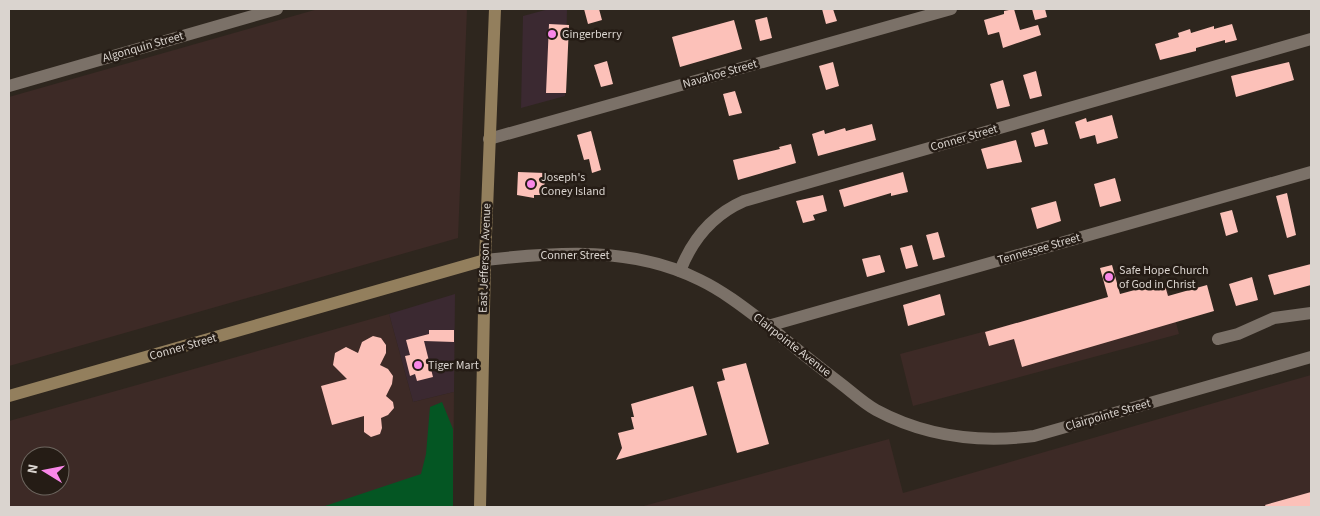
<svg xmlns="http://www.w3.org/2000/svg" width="1320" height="516" viewBox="0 0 1320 516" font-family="'Source Sans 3',sans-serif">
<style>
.commercial{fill:#3b2931}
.industrial{fill:#3d2a26;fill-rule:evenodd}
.green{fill:#045623}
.building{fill:#fcc1b9}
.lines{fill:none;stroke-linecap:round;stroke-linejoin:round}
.minor{stroke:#7b7168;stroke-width:12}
.tertiary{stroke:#7b7168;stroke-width:12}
.secondary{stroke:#937f5d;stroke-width:12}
.poi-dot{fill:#f987e8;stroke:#251c15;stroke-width:2}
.labels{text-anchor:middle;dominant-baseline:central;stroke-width:5;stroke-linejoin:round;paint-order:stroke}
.poi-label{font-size:12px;fill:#dad4cf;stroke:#251c15;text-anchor:start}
.street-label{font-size:12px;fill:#dad4cf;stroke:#251c15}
</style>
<rect width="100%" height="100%" fill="#2e261e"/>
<!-- commercial -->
<path class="commercial" d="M549,9H567L565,96L521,108L523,16Z
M455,294L454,392L413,402L389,314Z"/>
<!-- industrial -->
<path class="industrial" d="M318,9H467L458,238L9,366V97Z
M1166,283L1179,334L913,406L900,354Z
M389,314L413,402L454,392L453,507H9V421ZM30,456H60V486H30Z
M1311,375V507H640L889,439L903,493Z"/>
<!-- green -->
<path class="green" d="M442,402L453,429V507H322L421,474L426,454L430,407Z"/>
<!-- building -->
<path class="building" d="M584,9H599L602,20L588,24Z
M822,9H833L837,21L826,24Z
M1014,9L1020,30L1038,25L1041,35L1003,48L999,32L988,35L984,20L1004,14V11Z
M1032,9H1045L1047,17L1035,20Z
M767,17L772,38L760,41L755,20Z
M734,20L742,49L680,67L672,37Z
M549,24L569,25L566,93H546Z
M1232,24L1237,40L1225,43V40L1196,48V51L1160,60L1155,44L1179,37L1178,33L1190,29L1191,33L1214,26V29Z
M607,61L613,84L601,87L594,65Z
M833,62L839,86L826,90L819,66Z
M1289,62L1294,80L1236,97L1231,76Z
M1036,71L1042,96L1030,99L1023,75Z
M1003,80L1010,106L997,109L990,84Z
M735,91L742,113L729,116L723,94Z
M1112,115L1118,138L1097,144L1095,135L1080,139L1075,122L1086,118L1087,122Z
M872,124L876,140L818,156L812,134L824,130L825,134L845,128L846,131Z
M1044,129L1048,144L1035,147L1031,133Z
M591,131L601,170L592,173L589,159L584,160L577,135Z
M1016,140L1022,162L987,169L981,149Z
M791,144L796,163L738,180L733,160L780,149L779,147Z
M518,172L545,173L544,195H534V198L517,195Z
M903,172L908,192L891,196V193L844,207L839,190Z
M1115,178L1121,201L1100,207L1094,184Z
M1287,193L1296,235L1287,238L1276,196Z
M823,195L827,211L813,215L815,220L803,223L796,201Z
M1056,201L1061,221L1037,229L1031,208Z
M1232,210L1238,232L1226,236L1220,213Z
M938,232L945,257L933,260L926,235Z
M912,245L918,266L906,269L900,248Z
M880,255L885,272L867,277L862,259Z
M1311,264V285L1274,295L1268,275Z
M1112,265L1120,294L1164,282L1168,296L1207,285L1214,311L1022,367L1014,339L989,346L985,332L1108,297L1100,268Z
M1252,277L1258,300L1236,306L1229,284Z
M940,294L945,315L908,326L903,305Z
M429,330H454V342L424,341L433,377L417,381L415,374L410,376L405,356L410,355L406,340L429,334Z
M373,336L381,338L386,345V353L380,365L388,369L393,376L392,384L386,396L393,402L394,408L388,415L381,418L382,428L380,434L371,437L364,432V416L332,425L321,386L347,379L333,365L335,353L346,347L358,353L362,342Z
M746,363L769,444L737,453L717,382L725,380L722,369Z
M693,386L707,435L616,460L622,448L618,433L634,429L631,417H634L631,404Z
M1311,492V507H1266L1265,505Z"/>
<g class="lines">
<!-- minor -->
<path class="minor" d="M9,86L277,9
M489,139L951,9
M680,271C692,240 712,215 744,201L1311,39
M768,326L1311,172
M1218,339L1238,334L1274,318L1311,313"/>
<!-- tertiary -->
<path class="tertiary" d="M485,260C557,252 633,246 700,280C727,293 751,313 775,331C796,349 818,366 840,383C852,392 863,403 876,410C926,437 979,443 1034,436L1311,357"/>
<!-- secondary -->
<path class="secondary" d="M9,396L485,260
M480,507L485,260L495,9"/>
</g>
<!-- markers -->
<g class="poi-dot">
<circle cx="552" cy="34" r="5"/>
<circle cx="531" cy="184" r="5"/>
<circle cx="1109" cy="277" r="5"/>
<circle cx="418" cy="365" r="5"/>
</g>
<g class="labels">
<!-- poi labels -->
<g class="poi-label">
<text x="562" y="34">Gingerberry</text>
<text x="541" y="177">Joseph's<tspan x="541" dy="14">Coney Island</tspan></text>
<text x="1119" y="270">Safe Hope Church<tspan x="1119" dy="14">of God in Christ</tspan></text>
<text x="428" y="365">Tiger Mart</text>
</g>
<!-- street labels -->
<g class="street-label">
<text transform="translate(143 47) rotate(-16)">Algonquin Street</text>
<text transform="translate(720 74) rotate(-16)">Navahoe Street</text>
<text transform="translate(964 138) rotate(-16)">Conner Street</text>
<text transform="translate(1039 249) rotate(-16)">Tennessee Street</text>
<text x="575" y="255">Conner Street</text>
<text transform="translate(485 258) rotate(-88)">East Jefferson Avenue</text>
<text transform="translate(792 345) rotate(38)">Clairpointe Avenue</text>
<text transform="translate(183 347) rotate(-16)">Conner Street</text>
<text transform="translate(1108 415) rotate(-16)">Clairpointe Street</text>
</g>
</g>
<!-- border -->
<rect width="1320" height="516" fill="none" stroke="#dad4cf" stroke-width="20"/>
<!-- north arrow -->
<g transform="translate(45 471) rotate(280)"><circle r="24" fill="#251c15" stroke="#6d665f"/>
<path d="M0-4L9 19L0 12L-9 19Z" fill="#f987e8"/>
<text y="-8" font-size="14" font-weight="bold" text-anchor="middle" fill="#dad4cf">N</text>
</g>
</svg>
